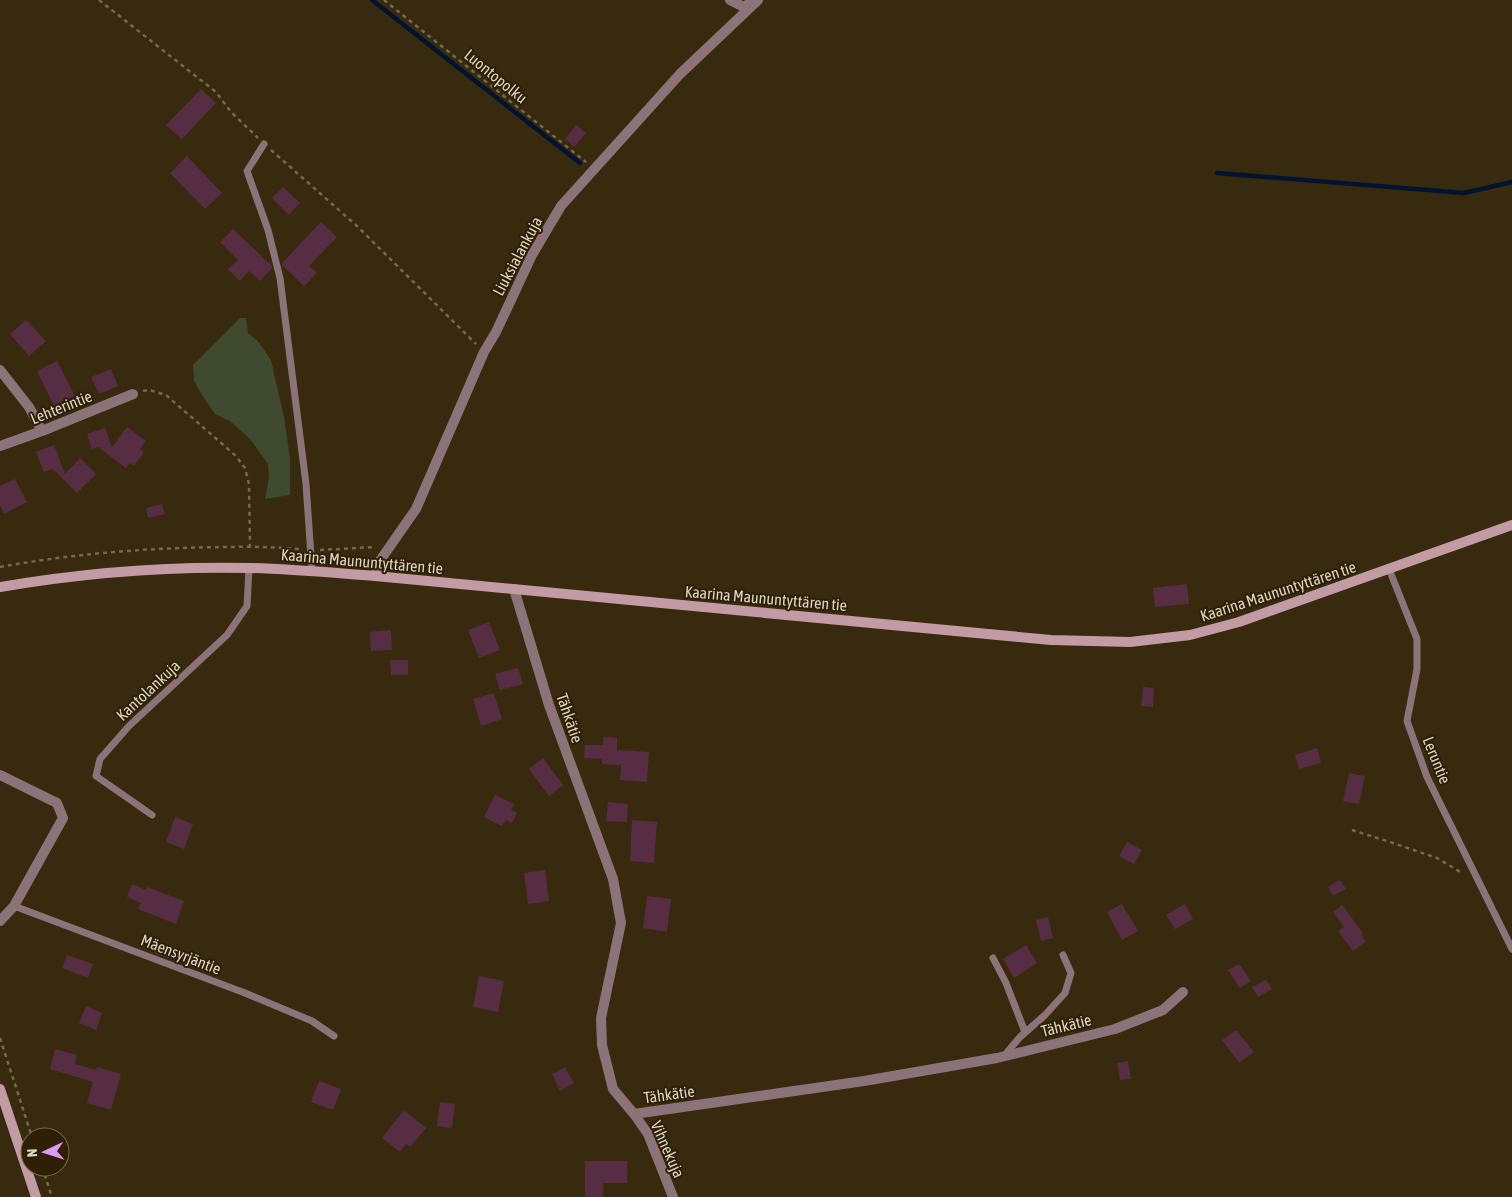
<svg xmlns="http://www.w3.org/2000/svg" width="1512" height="1197" viewBox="0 0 1512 1197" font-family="'Asap Condensed',sans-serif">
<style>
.green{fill:#3f4a30}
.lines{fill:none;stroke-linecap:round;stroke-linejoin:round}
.stream{stroke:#001432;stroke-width:4.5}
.building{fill:#572d44}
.path{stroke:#756952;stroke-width:2.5;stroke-dasharray:4 4;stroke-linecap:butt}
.lane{stroke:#8b7379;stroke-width:7}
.street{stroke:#8b7379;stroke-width:10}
.secondary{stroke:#c29ba4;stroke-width:10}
.labels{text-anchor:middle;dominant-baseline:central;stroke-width:4;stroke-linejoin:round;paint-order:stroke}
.street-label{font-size:16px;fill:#ddd4c5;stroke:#2d2004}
</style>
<rect width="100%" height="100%" fill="#372a0e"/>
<!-- green -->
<path class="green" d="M240,318H246L248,333L257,340L271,360L284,417L290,458V495L265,499L269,478L268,464L250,439L230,421L215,414L202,395L194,381L193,365Z"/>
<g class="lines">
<!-- stream -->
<path class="stream" d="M372,0L580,163
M1217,173L1464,193L1512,182"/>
</g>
<!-- building -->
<path class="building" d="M201,89L216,103L182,139L166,125Z
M576,125L586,133L574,147L565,139Z
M187,156L222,193L205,209L170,173Z
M283,187L300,203L289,215L272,198Z
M321,222L337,237L309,266L317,273L304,286L282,265V263Z
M233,229L272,266V268L260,281L249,271L240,281L228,269L238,260L220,242Z
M26,320L46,341L29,356L10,334Z
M57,361L75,396L54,406L37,371Z
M111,369L118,386L99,394L91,377Z
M127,427L146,441L140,449L144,452L134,466L130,463L126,468L98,447L92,449L87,434L105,428L112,447Z
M54,445L65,474L80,458L96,474L77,493L53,469L44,472L36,452Z
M15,479L27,502L4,514L0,505V486Z
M162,504L165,514L148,518L146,508Z
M1187,584L1189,604L1155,607L1153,588Z
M489,622L500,650L479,658L468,630Z
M391,630L392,650L371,651L370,632Z
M390,660H408V675H391Z
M518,668L523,684L500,690L495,674Z
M1143,687L1154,688L1153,707L1141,706Z
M494,693L502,719L481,726L473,699Z
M603,737L617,738V750L649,752L647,782L620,780L621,765L602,764V759L584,758L585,745H603Z
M1317,748L1321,763L1299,769L1295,755Z
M543,758L563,785L549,796L529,769Z
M1349,773L1365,776L1359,804L1343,801Z
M495,795L514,804L511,810L517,813L512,823L506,820L502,826L484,817Z
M608,802L628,804L627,822L606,821Z
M175,817L193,824L184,849L166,842Z
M632,820L657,822L654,863L630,861Z
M1127,842L1142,850L1134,864L1119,856Z
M545,870L549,901L528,904L524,873Z
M1340,880L1346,889L1333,896L1328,887Z
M132,884L146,890L147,887L184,901L176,924L138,909L141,903L127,897Z
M647,896L671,899L667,932L643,928Z
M1122,904L1138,931L1122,940L1107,912Z
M1185,904L1193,919L1175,929L1166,915Z
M1342,905L1363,933L1361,935L1366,941L1353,951L1338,931L1344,927L1333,912Z
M1048,917L1053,938L1041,941L1036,920Z
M158,941L175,948L171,959L154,953Z
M1026,945L1037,963L1014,978L1003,959Z
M67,955L93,964L88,978L62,968Z
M1239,964L1251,981L1240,988L1228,970Z
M479,976L504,981L498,1012L473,1007Z
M1266,980L1272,989L1258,997L1252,987Z
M86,1006L102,1013L96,1030L79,1023Z
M1236,1030L1254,1052L1239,1063L1222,1040Z
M55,1049L77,1055L75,1064L96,1070L97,1067L121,1074L111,1110L87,1103L93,1082L50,1069Z
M1128,1061L1131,1079L1120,1080L1117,1063Z
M565,1067L574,1083L560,1091L552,1074Z
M319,1081L341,1089L333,1110L311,1102Z
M440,1102L455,1104L452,1128L437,1126Z
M404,1110L426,1128L410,1147L406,1144L400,1152L382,1138Z
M585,1161H627V1183H603V1197H585Z"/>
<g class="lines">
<!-- path -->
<path class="path" d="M99,0L216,92L231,112L258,138
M384,0L586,162
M271,150L357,226L476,344
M143,391L149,390L166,395L236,456L245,468L249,484L250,547
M320,550L375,547
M0,567C77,553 157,547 235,547C257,546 278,548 300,549
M1352,830L1393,843L1437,858L1462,873
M0,1038L32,1137
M42,1167L52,1197"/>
<!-- lane -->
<path class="lane" d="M264,144L247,171L268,230L280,278L306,484L312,571
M1389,569L1417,639V669L1407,721L1427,777L1512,949
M152,815L96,776L100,759L129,726L227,635L247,606L249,568
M14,906L245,993L312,1021L334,1036
M993,958L1006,983L1025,1032
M1004,1056L1020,1037L1045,1015L1065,993L1071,973L1063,955"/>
<!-- street -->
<path class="street" d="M730,0L748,9V4
M0,370L29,407L42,431
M0,446L42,431L133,394
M375,576L379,562L416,509L484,352L496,332L532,255L561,206L680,74L758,0
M514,589L549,705L613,879L621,923L601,1018L602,1045L613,1089L634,1114L864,1081L997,1058L1115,1029L1163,1010L1183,992
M0,775L57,803L63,818L14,906L0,921
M634,1114L648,1134L673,1197"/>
<!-- secondary -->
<path class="secondary" d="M0,587C82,573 167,566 250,568C292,569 334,573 375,576L1051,640L1130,642L1190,635L1239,622L1512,525
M0,1089L36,1197"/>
</g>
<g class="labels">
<!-- street labels -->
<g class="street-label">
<text transform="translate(496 76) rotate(39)">Luontopolku</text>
<text transform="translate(517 256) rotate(-62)">Liuksialankuja</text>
<text transform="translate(61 407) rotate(-22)">Lehterintie</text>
<text transform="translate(362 561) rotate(5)">Kaarina Maununtyttären tie</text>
<text transform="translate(1278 591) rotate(-18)">Kaarina Maununtyttären tie</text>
<text transform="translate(766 598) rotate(5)">Kaarina Maununtyttären tie</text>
<text transform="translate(148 690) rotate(-43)">Kantolankuja</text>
<text transform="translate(570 718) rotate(71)">Tähkätie</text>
<text transform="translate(1437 760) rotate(68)">Leruntie</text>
<text transform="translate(181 954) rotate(21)">Mäensyrjäntie</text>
<text transform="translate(1066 1025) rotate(-14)">Tähkätie</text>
<text transform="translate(669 1094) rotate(-8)">Tähkätie</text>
<text transform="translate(668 1149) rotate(66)">Vihnekuja</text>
</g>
</g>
<!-- north arrow -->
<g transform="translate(45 1152) rotate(266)"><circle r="24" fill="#2d2004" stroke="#736851"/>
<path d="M0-4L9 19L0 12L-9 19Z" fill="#dc99f5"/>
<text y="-8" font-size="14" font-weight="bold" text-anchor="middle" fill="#ddd4c5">N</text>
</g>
</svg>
